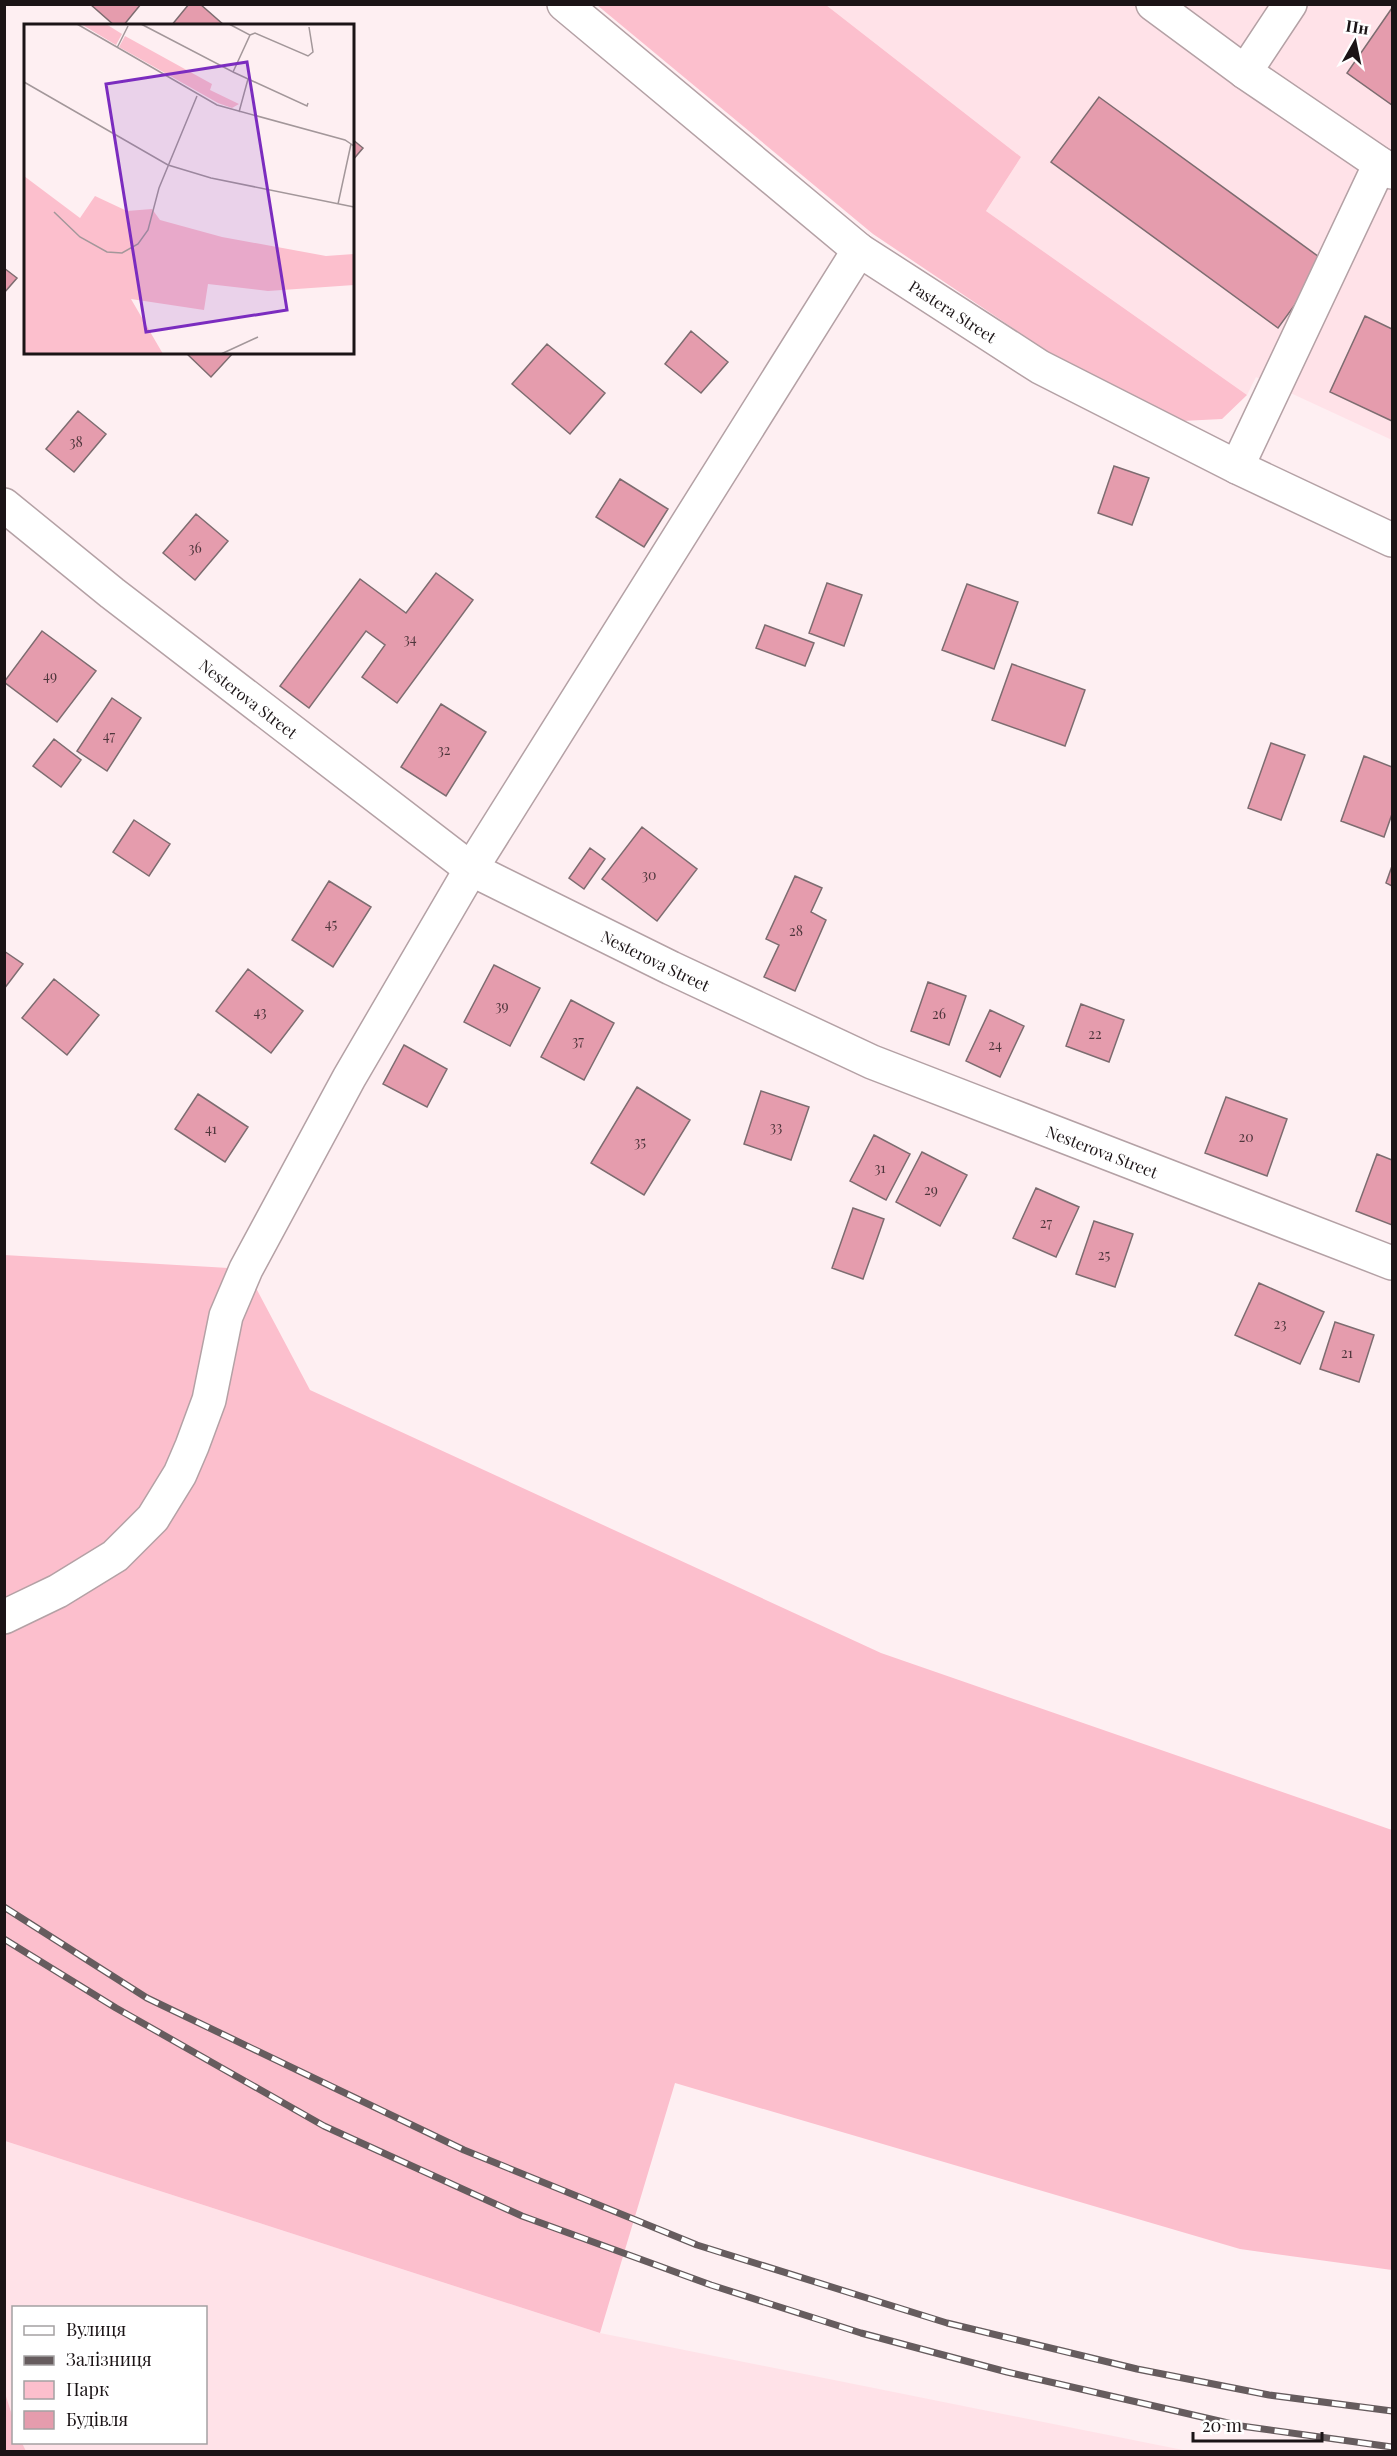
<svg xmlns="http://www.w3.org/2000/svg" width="1397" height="2456" viewBox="0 0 1397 2456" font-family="'Playfair Display',serif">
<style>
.built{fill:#ffe2e8}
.green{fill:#fcbfcd}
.building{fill:#e59cad;stroke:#7d6c70;stroke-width:1.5}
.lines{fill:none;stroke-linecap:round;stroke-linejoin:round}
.minor-casing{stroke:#b4a1a5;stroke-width:36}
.minor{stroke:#fff;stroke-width:33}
.rail-casing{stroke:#665c5e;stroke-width:7}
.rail{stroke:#fff;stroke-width:4.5;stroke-dasharray:14;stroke-linecap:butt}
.labels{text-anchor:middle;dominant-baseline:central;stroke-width:6;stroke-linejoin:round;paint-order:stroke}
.number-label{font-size:14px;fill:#4e363c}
.street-label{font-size:16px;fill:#1b1416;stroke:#fff}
.inset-road{fill:none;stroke:#a3979a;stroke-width:1.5}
.view{fill:#7b2cbf;fill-opacity:0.15;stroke:#7b2cbf;stroke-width:3}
.inset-edge{fill:none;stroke:#1b1416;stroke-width:3}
</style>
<rect width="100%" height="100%" fill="#feeff2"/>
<!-- built -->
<path class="built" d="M826,5H1392V440L1256,377L1247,395L986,211L1021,157Z
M5,2141L600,2333L1188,2451H26L22,2443L206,2442V2308H14L13,2418L5,2393Z"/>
<!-- green -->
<path class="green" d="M597,5H826L1021,157L986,211L1247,395L1222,419L1182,421L1053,355L873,234Z
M4,1255L246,1269L310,1390L881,1653L1392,1830V2270L1240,2249L675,2083L600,2333L5,2141Z
M5,2393L13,2418L14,2442L22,2443L26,2451H5Z"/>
<!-- building -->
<path class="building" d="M90,4H141L123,26H115Z
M189,4H200L225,26H171Z
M1392,8V105L1347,73Z
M1099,97L1326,262L1278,328L1051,162Z
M352,139L363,148L352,161Z
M4,268L17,278L4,293Z
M1365,316L1392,329V421L1330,392Z
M691,331L728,362L701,393L665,364Z
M547,344L605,393L570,434L512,384Z
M185,352H234L211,377Z
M78,411L106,434L74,472L46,449Z
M1114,466L1149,478L1132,525L1098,513Z
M620,479L668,509L644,547L596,517Z
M196,514L228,541L195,580L163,553Z
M436,573L473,600L397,703L362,677L385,645L366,631L309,708L280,686L360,579L406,613Z
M827,583L862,595L844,646L809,633Z
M967,584L1018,602L994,669L942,650Z
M765,625L814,643L805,666L756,648Z
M42,631L96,671L57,722L4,682Z
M1012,664L1085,690L1065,746L992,720Z
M112,698L141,718L107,771L77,751Z
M441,704L486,732L446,796L401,767Z
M54,739L81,760L61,787L33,766Z
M1271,743L1305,755L1281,820L1248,808Z
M1364,756L1392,767V814L1384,837L1341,821Z
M134,820L170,844L149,876L113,852Z
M642,827L697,869L657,921L602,879Z
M590,848L605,859L584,889L569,878Z
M1392,866V886L1386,883Z
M795,876L822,888L811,912L826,920L795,991L764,977L779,945L766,939Z
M329,881L371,907L333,967L292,940Z
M4,951L23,964L4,989Z
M494,965L540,988L510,1046L464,1022Z
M248,969L303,1011L271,1053L216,1011Z
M54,979L99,1015L67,1055L22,1018Z
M928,982L966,996L949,1045L911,1031Z
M571,1000L614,1023L584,1080L541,1057Z
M1081,1004L1124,1020L1109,1062L1066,1046Z
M990,1010L1024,1026L1000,1077L966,1061Z
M404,1045L447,1069L427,1107L383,1084Z
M637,1087L690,1120L644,1195L591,1163Z
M761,1091L809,1107L791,1160L744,1144Z
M198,1094L248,1127L225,1162L175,1129Z
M1226,1097L1287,1119L1267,1176L1205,1153Z
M874,1135L910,1154L886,1200L850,1181Z
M922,1152L967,1175L940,1226L896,1202Z
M1377,1154L1392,1160V1225L1356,1211Z
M1036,1188L1079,1207L1056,1257L1013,1238Z
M853,1208L884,1219L863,1279L832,1268Z
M1094,1221L1133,1234L1115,1287L1076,1274Z
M1259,1283L1324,1312L1300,1364L1235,1335Z
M1335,1322L1374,1335L1359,1382L1320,1369Z"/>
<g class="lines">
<defs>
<g id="minor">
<path id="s1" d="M564,4L859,250L1040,367L1237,467L1392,540"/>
<path d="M1153,4L1245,72L1290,4"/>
<path d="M1245,72L1392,172"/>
<path d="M1237,467L1380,164"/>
<path id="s2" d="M4,505L112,593L471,869L671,968L872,1062L1392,1263"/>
<path d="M4,1617L58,1591L115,1556L153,1518L180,1474L192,1446L209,1400L226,1316L246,1269L349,1078L471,869L859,250"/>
</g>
</defs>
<!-- minor casing -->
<use href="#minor" class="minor-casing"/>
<!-- minor -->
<use href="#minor" class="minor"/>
<defs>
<path id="rail" d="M4,1907L147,1998L464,2150L697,2245L947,2323L1137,2369L1269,2395L1392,2411
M4,1939L116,2008L324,2126L522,2216L711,2285L861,2333L1007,2372L1241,2426L1392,2447"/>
</defs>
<!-- rail casing -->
<use href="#rail" class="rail-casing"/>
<!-- rail -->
<use href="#rail" class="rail"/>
</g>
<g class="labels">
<!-- number labels -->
<g class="number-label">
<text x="76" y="441">38</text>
<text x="195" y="547">36</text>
<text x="410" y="638">34</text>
<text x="50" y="675">49</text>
<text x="109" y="735">47</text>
<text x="444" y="749">32</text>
<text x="649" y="874">30</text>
<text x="331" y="923">45</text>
<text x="796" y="930">28</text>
<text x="502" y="1005">39</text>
<text x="260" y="1011">43</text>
<text x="939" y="1013">26</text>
<text x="1095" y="1033">22</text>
<text x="578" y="1040">37</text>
<text x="995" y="1044">24</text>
<text x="776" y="1126">33</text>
<text x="211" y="1128">41</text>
<text x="1246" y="1136">20</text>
<text x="640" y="1141">35</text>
<text x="880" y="1167">31</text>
<text x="931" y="1189">29</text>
<text x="1046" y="1222">27</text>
<text x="1104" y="1254">25</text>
<text x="1280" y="1323">23</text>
<text x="1347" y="1352">21</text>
</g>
<!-- street labels -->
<g class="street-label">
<text stroke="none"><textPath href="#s1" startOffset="496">Pastera Street</textPath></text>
<text stroke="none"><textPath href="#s2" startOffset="312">Nesterova Street</textPath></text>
<text stroke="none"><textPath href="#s2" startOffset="798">Nesterova Street</textPath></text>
<text stroke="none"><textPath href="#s2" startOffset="1284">Nesterova Street</textPath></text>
</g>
</g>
<!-- overview -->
<g transform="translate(24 24)">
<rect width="330" height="330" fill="#feeff2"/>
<path d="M57,0H82L98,10L92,21ZM101,12L188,60L186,66L215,80L208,84L194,79L95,23ZM0,152L56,194L71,172L103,187L128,185L136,196L198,213L302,232L330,230V261L244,267L184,260L180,286L107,275L139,330H0Z" fill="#fcbfcd"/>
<path class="inset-road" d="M53,0L193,81L321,116L330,122M117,0L209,48L226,11L205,0M226,11L231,9L284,32L289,28L285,3M93,24L104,2M209,48L283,82L284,79M0,58L144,141L187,154L330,183M215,88L224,55M314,180L327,120M30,188L56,213L83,228L98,229L114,220L124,206L135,164L173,72M197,330L234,313"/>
<path class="view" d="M223,38L263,286L122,308L82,60Z"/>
<rect width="330" height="330" class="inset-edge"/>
</g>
<!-- border -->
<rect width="1397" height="2456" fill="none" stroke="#1b1416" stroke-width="12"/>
<!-- legend -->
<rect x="12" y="2306" width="195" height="138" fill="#ffffff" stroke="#a4a1a2" stroke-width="1.5"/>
<rect x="24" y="2326" width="30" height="9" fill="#ffffff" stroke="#a4a1a2" stroke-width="1.5"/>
<text x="66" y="2336" font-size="18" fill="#1b1416">Вулиця</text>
<rect x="24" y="2356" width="30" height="9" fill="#665c5e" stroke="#a4a1a2" stroke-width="1.5"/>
<text x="66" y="2366" font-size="18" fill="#1b1416">Залізниця</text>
<rect x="24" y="2381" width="30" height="18" fill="#fcbfcd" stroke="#a4a1a2" stroke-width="1.5"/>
<text x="66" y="2396" font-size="18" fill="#1b1416">Парк</text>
<rect x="24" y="2411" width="30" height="18" fill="#e59cad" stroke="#a4a1a2" stroke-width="1.5"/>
<text x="66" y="2426" font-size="18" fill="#1b1416">Будівля</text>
<!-- north arrow -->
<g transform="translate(1355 42) rotate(9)" stroke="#ffffff" stroke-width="4.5" paint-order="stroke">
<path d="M0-4.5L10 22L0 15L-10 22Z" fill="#1b1416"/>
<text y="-9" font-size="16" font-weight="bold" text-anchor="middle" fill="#1b1416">Пн</text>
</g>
<!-- scale -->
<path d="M1193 2432v9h129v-9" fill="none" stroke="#1b1416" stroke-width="3"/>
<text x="1202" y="2432" font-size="18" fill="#1b1416" stroke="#ffffff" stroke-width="4.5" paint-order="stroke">20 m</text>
</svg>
